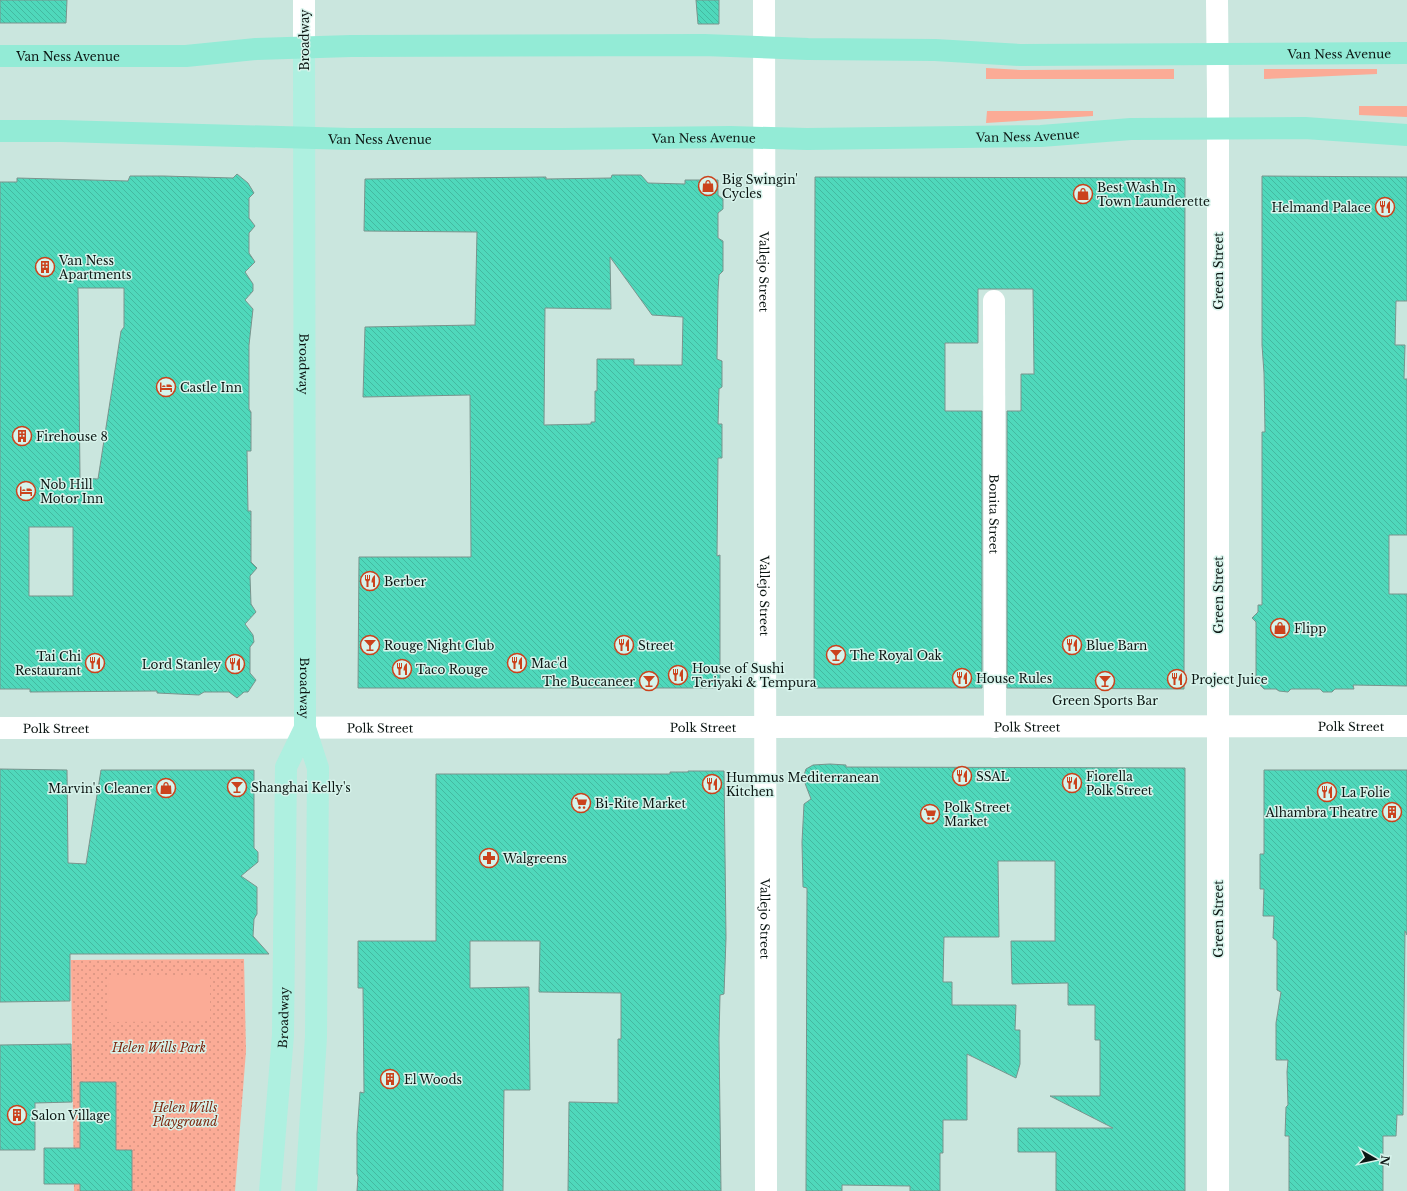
<svg xmlns="http://www.w3.org/2000/svg" width="1407" height="1191" viewBox="0 0 1407 1191" font-family="'Libre Baskerville',serif">
<style>
.park{fill:url(#park-dots)}
.garden{fill:#fbab96}
.building{fill:url(#building-back-hatch);stroke:#7a948d;fill-rule:evenodd}
.lines{fill:none;stroke-linecap:round;stroke-linejoin:round}
.minor{stroke:#fff;stroke-width:22}
.tertiary{stroke:#fff;stroke-width:22}
.primary{stroke:#aef0e0;stroke-width:22}
.trunk{stroke:#93ebd6;stroke-width:22}
.labels{text-anchor:middle;dominant-baseline:central;stroke-width:3;stroke-linejoin:round;paint-order:stroke}
.street-label{font-size:12px;fill:#0c1613;stroke:#d7f3eb}
.poi-label{font-size:12px;fill:#0c1613;stroke:#d7f3eb;text-anchor:start}
.park-label{font-size:12px;font-style:italic;fill:#7e270f;stroke:#d7f3eb}
</style>
<defs>
<pattern id="park-dots" width="8" height="8" patternUnits="userSpaceOnUse"><rect width="8" height="8" fill="#fbab96"/><path d="M2 2h.1M6 6h.1" fill="none" stroke="#d69280" stroke-width="1.8" stroke-linecap="round"/></pattern>
<pattern id="building-back-hatch" width="6" height="6" patternUnits="userSpaceOnUse"><rect width="6" height="6" fill="#4fd8bb"/><path d="M-1 5l2 2M0 0l6 6M5-1l2 2" fill="none" stroke="#44b9a0"/></pattern>
</defs>
<rect width="100%" height="100%" fill="#cae6de"/>
<!-- park -->
<path class="park" d="M244,959L246,1051L235,1191H74L71,960Z"/>
<!-- garden -->
<path class="garden" d="M986,68L1021,70L1174,69V79H986Z
M1264,69H1377V74L1264,79Z
M1359,106H1407V117L1359,115Z
M987,111H1093V116L986,123Z
M210,975V1021L109,1022L108,975Z"/>
<!-- building -->
<path class="building" d="M0,0H67L66,23H0Z
M696,0H719V24H698Z
M237,174L248,183L254,193L249,198V218L255,226L249,233V253L255,262L245,272L253,284V291L245,300L253,309L249,345V409L251,412V451H247L248,511H251V562L257,568L250,576L251,604L256,612L245,624L253,635L254,642L250,647V673L256,680L248,692H244L237,698L229,692H204L199,695L157,693V691L30,692V689H0V182H17V178L128,181L130,176H163L233,178ZM78,288H124V327L121,331L98,479L80,478ZM29,527H73V596H29Z
M612,175H641L648,183L685,184V180H718V195L723,199V209L718,213V238L723,241V271L719,275L718,291L717,359L722,361V387L719,389L718,424H722V458H718L717,556L720,555V688H358L359,557H471L470,395L363,397L365,327L475,325L477,232L364,231L365,179L546,177V179L611,178ZM610,257L652,315L683,317L682,365H634V359H597V391H595V422H591V424L544,425L545,308L611,309Z
M1262,176L1407,177V301H1396L1395,345H1405L1404,379H1407V535H1389V594H1407V686L1353,685L1354,689H1335L1332,692H1323L1320,689H1291L1288,692L1279,691L1276,689H1264L1256,681V622L1252,618L1258,612V605H1262V432H1265L1264,373L1262,345Z
M815,177L1185,178L1184,689L1007,688V411H1021V374H1034L1033,289H978V343H945V411H982V688H814Z
M830,764L846,765V767L1185,768V1191H1056V1152H1018V1128H1113L1050,1096H1100V1040H1095V1005H1068V983L1012,984L1011,941H1055V861H998L999,937H944L943,982H952V1005H1016L1015,1030H1020V1064L1016,1078L967,1054V1120H943V1153H940V1191H910V1186L842,1185V1191H806L807,888L803,887L802,842L804,804L811,799L803,778L806,769L813,765Z
M0,769L67,770L68,863L86,864L101,770H254V848L258,852V862L241,876L257,887V914L254,919L253,936L269,954H70V1001L0,1002Z
M1264,770H1407V935L1405,931L1403,1115H1397L1396,1136H1383V1191H1289V1136H1285L1286,1107L1288,1105L1287,1072L1288,1060H1276V1023L1281,992L1277,990V941L1273,938L1274,916H1263L1264,889H1260V854H1264Z
M688,771H724L726,938L724,994L720,995L719,1039L721,1191H568L569,1102L618,1103V1039H621V993L539,992L540,941H470V988L529,987L530,1090H504L503,1191H357L358,1177L357,1174V1134L360,1092L364,1093L363,988H358V941H436V774H670V772H688Z
M71,1044L72,1102L35,1103V1150H0V1045Z
M80,1082H116V1150H132V1191H80V1184H44V1148H80Z"/>
<g class="lines">
<!-- minor -->
<g class="minor">
<path id="s1" d="M764,0L766,1191"/>
<path d="M1217,0L1218,95V1191"/>
<path id="s2" d="M994,301L995,727"/>
</g>
<!-- tertiary -->
<g class="tertiary">
<path d="M304,0V47"/>
<path id="s3" d="M0,728L1407,726"/>
</g>
<!-- primary -->
<g class="primary">
<path id="s4" d="M304,47L305,728L318,768L316,1037L306,1191"/>
<path id="s5" d="M270,1191L283,1035L286,767L305,728"/>
</g>
<!-- trunk -->
<g class="trunk">
<path id="s6" d="M0,56H186L256,49L351,46L704,45L808,49L935,50L1020,55L1407,53"/>
<path id="s7" d="M0,131H61L350,139H562L730,137L807,139L1041,136L1131,129L1305,128L1407,135"/>
</g>
</g>
<!-- icons -->
<defs>
<symbol id="shop-ring" viewBox="-11 -11 22 22"><circle r="9.5" fill="#d7f3eb" stroke="#cb421c" stroke-width="1.5"/><path d="M-5-2.5h2.3a2.7 3.5 0 0 1 5.4 0H5L5.5 6h-11ZM-1.5-2.5h3a1.5 2.3 0 0 0-3 0Z" fill="#cb421c"/></symbol>
<symbol id="restaurant-ring" viewBox="-11 -11 22 22"><circle r="9.5" fill="#d7f3eb" stroke="#cb421c" stroke-width="1.5"/><path d="M-5-6h1v4h1v-4h1v4h1v-4h1v5L-1.5 .5V6h-2V.5L-5-1ZM5-6V6H3V1.5H1.5Q1.5-4 5-6Z" fill="#cb421c"/></symbol>
<symbol id="building-ring" viewBox="-11 -11 22 22"><circle r="9.5" fill="#d7f3eb" stroke="#cb421c" stroke-width="1.5"/><path d="M-4-6H4V6H1V3H-1V6H-4ZM-2.5-4.3h1.7v1.8h-1.7ZM.8-4.3h1.7v1.8H.8ZM-2.5-1h1.7V.8h-1.7ZM.8-1h1.7V.8H.8Z" fill="#cb421c"/></symbol>
<symbol id="hotel-ring" viewBox="-11 -11 22 22"><circle r="9.5" fill="#d7f3eb" stroke="#cb421c" stroke-width="1.5"/><path d="M-6-4.5h1.5V1H6V5H4.5V3h-9V5H-6ZM-4 0a1.8 1.8 0 1 1 3.6 0ZM.5 0V-2.5h3Q6-2.5 6 0Z" fill="#cb421c"/></symbol>
<symbol id="bar-ring" viewBox="-11 -11 22 22"><circle r="9.5" fill="#d7f3eb" stroke="#cb421c" stroke-width="1.5"/><path d="M-6-5H6L.8 .8V4.5H3.5V6h-7V4.5H-.8V.8Z" fill="#cb421c"/></symbol>
<symbol id="supermarket-ring" viewBox="-11 -11 22 22"><circle r="9.5" fill="#d7f3eb" stroke="#cb421c" stroke-width="1.5"/><path d="M-6-5.5h2.5l.6 2H6L4.5 2H-2.5L-4.4-4H-6ZM-1.5 3.2a1.3 1.3 0 1 0 .1 0ZM3 3.2a1.3 1.3 0 1 0 .1 0Z" fill="#cb421c"/></symbol>
<symbol id="pharmacy-ring" viewBox="-11 -11 22 22"><circle r="9.5" fill="#d7f3eb" stroke="#cb421c" stroke-width="1.5"/><path d="M-2-6h4v4h4v4h-4v4h-4v-4h-4v-4h4Z" fill="#cb421c"/></symbol>
</defs>
<g fill-rule="evenodd">
<use href="#shop-ring" x="697" y="175" width="22" height="22"/>
<use href="#shop-ring" x="1072" y="183" width="22" height="22"/>
<use href="#restaurant-ring" x="1374" y="196" width="22" height="22"/>
<use href="#building-ring" x="34" y="256" width="22" height="22"/>
<use href="#hotel-ring" x="155" y="376" width="22" height="22"/>
<use href="#building-ring" x="11" y="425" width="22" height="22"/>
<use href="#hotel-ring" x="15" y="480" width="22" height="22"/>
<use href="#restaurant-ring" x="359" y="570" width="22" height="22"/>
<use href="#shop-ring" x="1269" y="617" width="22" height="22"/>
<use href="#bar-ring" x="359" y="634" width="22" height="22"/>
<use href="#restaurant-ring" x="613" y="634" width="22" height="22"/>
<use href="#restaurant-ring" x="1061" y="634" width="22" height="22"/>
<use href="#bar-ring" x="825" y="644" width="22" height="22"/>
<use href="#restaurant-ring" x="84" y="652" width="22" height="22"/>
<use href="#restaurant-ring" x="506" y="652" width="22" height="22"/>
<use href="#restaurant-ring" x="224" y="653" width="22" height="22"/>
<use href="#restaurant-ring" x="391" y="658" width="22" height="22"/>
<use href="#restaurant-ring" x="667" y="664" width="22" height="22"/>
<use href="#restaurant-ring" x="951" y="667" width="22" height="22"/>
<use href="#restaurant-ring" x="1166" y="668" width="22" height="22"/>
<use href="#bar-ring" x="638" y="670" width="22" height="22"/>
<use href="#bar-ring" x="1094" y="670" width="22" height="22"/>
<use href="#restaurant-ring" x="951" y="765" width="22" height="22"/>
<use href="#restaurant-ring" x="1061" y="772" width="22" height="22"/>
<use href="#restaurant-ring" x="701" y="773" width="22" height="22"/>
<use href="#bar-ring" x="226" y="776" width="22" height="22"/>
<use href="#shop-ring" x="155" y="777" width="22" height="22"/>
<use href="#restaurant-ring" x="1316" y="781" width="22" height="22"/>
<use href="#supermarket-ring" x="570" y="792" width="22" height="22"/>
<use href="#building-ring" x="1381" y="801" width="22" height="22"/>
<use href="#supermarket-ring" x="919" y="803" width="22" height="22"/>
<use href="#pharmacy-ring" x="478" y="847" width="22" height="22"/>
<use href="#building-ring" x="379" y="1068" width="22" height="22"/>
<use href="#building-ring" x="6" y="1104" width="22" height="22"/>
</g>
<g class="labels">
<!-- street labels -->
<g class="street-label">
<text transform="translate(304 40) rotate(-90)">Broadway</text>
<text stroke="none"><textPath href="#s6" startOffset="1340">Van Ness Avenue</textPath></text>
<text stroke="none"><textPath href="#s6" startOffset="68">Van Ness Avenue</textPath></text>
<text stroke="none"><textPath href="#s7" startOffset="1028">Van Ness Avenue</textPath></text>
<text stroke="none"><textPath href="#s7" startOffset="704">Van Ness Avenue</textPath></text>
<text stroke="none"><textPath href="#s7" startOffset="380">Van Ness Avenue</textPath></text>
<text transform="translate(1218 271) rotate(-90)">Green Street</text>
<text stroke="none"><textPath href="#s1" startOffset="272">Vallejo Street</textPath></text>
<text stroke="none"><textPath href="#s4" startOffset="317">Broadway</textPath></text>
<text stroke="none"><textPath href="#s2" startOffset="213">Bonita Street</textPath></text>
<text transform="translate(1218 595) rotate(-90)">Green Street</text>
<text stroke="none"><textPath href="#s1" startOffset="596">Vallejo Street</textPath></text>
<text stroke="none"><textPath href="#s4" startOffset="641">Broadway</textPath></text>
<text stroke="none"><textPath href="#s3" startOffset="1351">Polk Street</textPath></text>
<text stroke="none"><textPath href="#s3" startOffset="703">Polk Street</textPath></text>
<text stroke="none"><textPath href="#s3" startOffset="1027">Polk Street</textPath></text>
<text stroke="none"><textPath href="#s3" startOffset="56">Polk Street</textPath></text>
<text stroke="none"><textPath href="#s3" startOffset="380">Polk Street</textPath></text>
<text stroke="none"><textPath href="#s1" startOffset="919">Vallejo Street</textPath></text>
<text transform="translate(1218 919) rotate(-90)">Green Street</text>
<text stroke="none"><textPath href="#s5" startOffset="174">Broadway</textPath></text>
</g>
<!-- poi labels -->
<g class="poi-label">
<text x="722" y="179">Big Swingin'<tspan x="722" dy="14">Cycles</tspan></text>
<text x="1097" y="187">Best Wash In<tspan x="1097" dy="14">Town Launderette</tspan></text>
<text x="1371" y="207" text-anchor="end">Helmand Palace</text>
<text x="59" y="260">Van Ness<tspan x="59" dy="14">Apartments</tspan></text>
<text x="180" y="387">Castle Inn</text>
<text x="36" y="436">Firehouse 8</text>
<text x="40" y="484">Nob Hill<tspan x="40" dy="14">Motor Inn</tspan></text>
<text x="384" y="581">Berber</text>
<text x="1294" y="628">Flipp</text>
<text x="384" y="645">Rouge Night Club</text>
<text x="638" y="645">Street</text>
<text x="1086" y="645">Blue Barn</text>
<text x="850" y="655">The Royal Oak</text>
<text x="81" y="656" text-anchor="end">Tai Chi<tspan x="81" dy="14">Restaurant</tspan></text>
<text x="531" y="663">Mac'd</text>
<text x="221" y="664" text-anchor="end">Lord Stanley</text>
<text x="692" y="668">House of Sushi<tspan x="692" dy="14">Teriyaki &amp; Tempura</tspan></text>
<text x="416" y="669">Taco Rouge</text>
<text x="976" y="678">House Rules</text>
<text x="1191" y="679">Project Juice</text>
<text x="635" y="681" text-anchor="end">The Buccaneer</text>
<text x="1105" y="700" text-anchor="middle">Green Sports Bar</text>
<text x="976" y="776">SSAL</text>
<text x="1086" y="776">Fiorella<tspan x="1086" dy="14">Polk Street</tspan></text>
<text x="726" y="777">Hummus Mediterranean<tspan x="726" dy="14">Kitchen</tspan></text>
<text x="251" y="787">Shanghai Kelly's</text>
<text x="152" y="788" text-anchor="end">Marvin's Cleaner</text>
<text x="1341" y="792">La Folie</text>
<text x="595" y="803">Bi-Rite Market</text>
<text x="944" y="807">Polk Street<tspan x="944" dy="14">Market</tspan></text>
<text x="1378" y="812" text-anchor="end">Alhambra Theatre</text>
<text x="503" y="858">Walgreens</text>
<text x="404" y="1079">El Woods</text>
<text x="31" y="1115">Salon Village</text>
</g>
<!-- park labels -->
<g class="park-label">
<text x="159" y="1047">Helen Wills Park</text>
<text x="185" y="1107">Helen Wills<tspan x="185" dy="14">Playground</tspan></text>
</g>
</g>
<!-- north arrow -->
<g transform="translate(1375 1159) rotate(99)" stroke="#d7f3eb" stroke-width="3" paint-order="stroke">
<path d="M0-3L7 15L0 10L-7 15Z" fill="#0c1613"/>
<text y="-6" font-size="11" font-weight="bold" text-anchor="middle" fill="#0c1613">N</text>
</g>
</svg>
